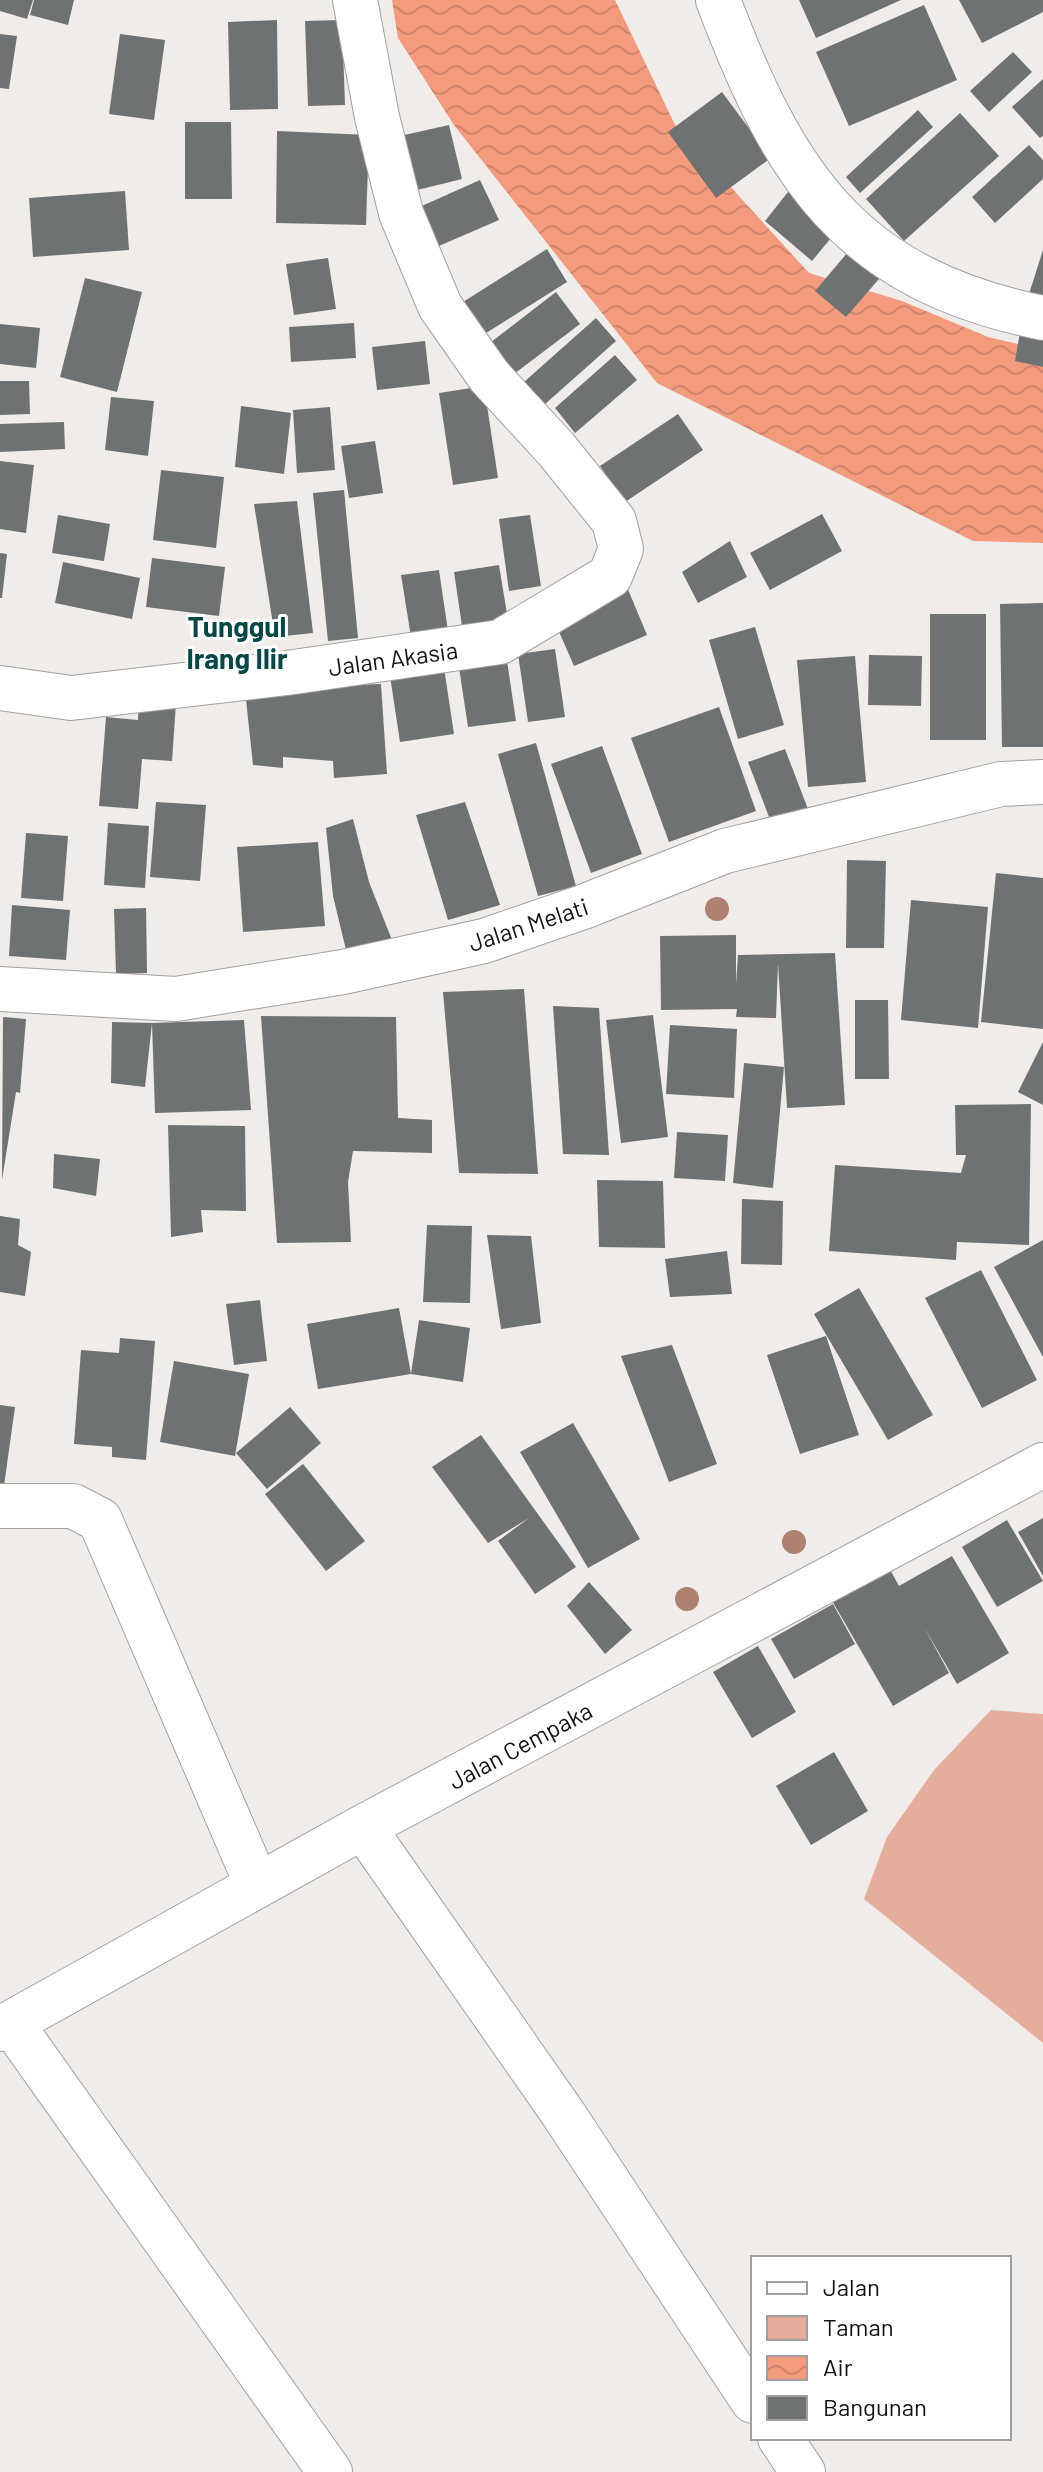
<svg xmlns="http://www.w3.org/2000/svg" width="1043" height="2472" viewBox="0 0 1043 2472" font-family="Barlow,sans-serif">
<style>
.green{fill:#e5ad9b}
.water{fill:url(#water-waves)}
.building{fill:#6e7272}
.lines{fill:none;stroke-linecap:round;stroke-linejoin:round}
.minor-casing{stroke:#a4a09f;stroke-width:46}
.major-casing{stroke:#a4a09f;stroke-width:46}
.minor{stroke:#fff;stroke-width:44}
.major{stroke:#fff;stroke-width:44}
.tree{fill:#ae8170}
.labels{text-anchor:middle;dominant-baseline:central;stroke-width:6;stroke-linejoin:round;paint-order:stroke}
.street-label{font-size:24px;fill:#131111;stroke:#fff}
.quarter-label{font-size:28px;font-weight:bold;fill:#054849;stroke:#fff}
</style>
<defs>
<pattern id="water-waves" width="16" height="10" patternUnits="userSpaceOnUse" patternTransform="scale(2)"><rect width="16" height="10" fill="#f49a7d"/><path d="M0 5q4-4 8 0t8 0" fill="none" stroke="#d0846b"/></pattern>
</defs>
<rect width="100%" height="100%" fill="#f0ecea"/>
<!-- green -->
<path class="green" d="M991,1710L1043,1714V2043L864,1899L887,1837L934,1770Z"/>
<!-- water -->
<path class="water" d="M392,0H615L676,127L809,273L902,301L988,337L1043,350V543L973,541L657,383L454,125L398,38Z"/>
<!-- building -->
<path class="building" d="M0,0H33L27,19L0,11Z
M34,0H74L68,25L30,15Z
M799,0H901L816,38Z
M959,0H1043V12L982,43Z
M924,5L957,80L849,126L816,52Z
M277,20L278,109L230,110L228,22Z
M342,20L345,105L308,106L305,21Z
M0,34L17,36L9,89L0,88Z
M120,34L165,40L154,120L109,114Z
M1013,52L1032,72L989,112L970,91Z
M1043,79V136L1040,138L1012,107Z
M722,92L771,158L716,198L668,132Z
M918,110L933,127L860,193L846,177Z
M960,113L999,156L904,241L866,199Z
M185,122H231L232,199H185Z
M449,125L462,179L405,193L391,138Z
M277,131L369,135L366,225L276,223Z
M1029,145L1043,160V179L995,223L972,197Z
M480,180L499,220L432,249L415,209Z
M792,187L840,227L812,261L765,221Z
M125,191L129,250L33,257L29,198Z
M854,245L885,272L846,317L815,291Z
M547,249L567,282L483,335L463,302Z
M1043,250V301L1028,297Z
M328,258L336,309L294,315L286,264Z
M85,278L142,292L117,392L60,377Z
M556,292L580,324L506,380L482,349Z
M596,318L616,341L544,405L524,382Z
M354,323L356,358L291,362L289,327Z
M0,324L40,328L36,368L0,364Z
M1021,326L1043,331V367L1015,361Z
M425,341L430,384L377,390L372,347Z
M615,355L637,380L575,433L555,408Z
M0,381H29L30,414L0,415Z
M484,386L498,478L453,485L439,393Z
M111,397L154,401L148,456L105,450Z
M241,406L291,413L284,474L235,467Z
M330,407L335,470L297,473L293,410Z
M678,414L703,450L625,502L600,466Z
M64,422L65,449L0,452V424Z
M375,441L383,493L349,498L341,446Z
M0,461L34,465L26,533L0,529Z
M161,470L224,477L216,548L153,540Z
M344,490L358,638L328,641L313,493Z
M297,501L313,633L275,637L254,504Z
M822,514L842,551L770,590L750,553Z
M58,515L110,524L104,561L52,553Z
M530,515L541,586L509,591L499,519Z
M730,541L747,577L698,603L682,572Z
M0,553L7,554L2,598H0Z
M152,558L225,567L219,616L146,607Z
M63,562L140,578L132,619L55,603Z
M499,565L508,620L462,626L454,572Z
M439,570L448,631L411,637L401,575Z
M627,587L647,635L574,666L553,618Z
M1043,603V747H1002L1000,604Z
M930,614H986V740H930Z
M755,627L784,725L738,739L709,640Z
M555,649L565,717L528,722L518,654Z
M506,654L516,721L468,727L458,661Z
M869,655L922,656L921,706L868,705Z
M855,656L866,782L808,787L797,660Z
M443,661L454,734L400,742L389,669Z
M381,684L387,774L334,778L333,761L283,757V768L253,765L245,690Z
M139,700L176,703L172,761L142,759L138,809L99,806L106,717L138,720Z
M719,707L756,811L669,842L631,738Z
M536,743L576,886L538,896L498,754Z
M602,746L642,854L591,873L551,764Z
M785,749L811,817L774,830L748,762Z
M156,802L206,805L200,881L150,877Z
M465,802L500,905L448,920L416,815Z
M353,819L369,882L396,950L347,954L333,896L326,828Z
M108,823L149,826L145,888L104,885Z
M26,833L68,836L63,901L21,898Z
M318,842L325,926L243,932L237,847Z
M847,860L886,861L884,948H846Z
M996,873L1043,878V1029L981,1022Z
M911,900L988,907L978,1028L901,1020Z
M12,905L70,910L66,960L9,956Z
M146,908L147,973L116,974L114,909Z
M736,935V984L738,955L835,953L845,1105L787,1108L778,963L776,1018L736,1017L737,1009L661,1010L660,936Z
M524,989L538,1174L459,1173L443,992Z
M855,1000H888L889,1079H855Z
M553,1006L599,1008L609,1155L563,1154Z
M653,1015L668,1137L621,1143L606,1020Z
M261,1016L396,1017L398,1118L432,1120V1153L353,1151L348,1182L351,1242L277,1243Z
M3,1017L26,1019L20,1093L16,1092L2,1180Z
M244,1020L251,1110L155,1113L152,1023Z
M112,1022L152,1023L145,1087L111,1083Z
M670,1025L737,1029L734,1098L666,1094Z
M1043,1042V1105L1018,1092Z
M744,1063L784,1067L773,1188L733,1183Z
M1031,1104L1029,1245L957,1242L956,1260L829,1251L835,1165L961,1173L966,1155H956L955,1105Z
M168,1125L245,1126L246,1211L201,1210L203,1232L171,1237Z
M677,1132L728,1135L725,1181L674,1178Z
M54,1154L100,1159L96,1196L53,1188Z
M597,1180L663,1181L665,1248L599,1247Z
M742,1199L783,1201L782,1265L741,1264Z
M0,1216L20,1219L18,1245L31,1252L25,1296L0,1292Z
M427,1225L472,1226L470,1303L423,1302Z
M487,1235L531,1236L541,1323L501,1329Z
M1043,1240V1357L994,1267Z
M727,1251L732,1294L670,1297L665,1259Z
M981,1270L1037,1380L982,1408L925,1298Z
M859,1288L933,1415L888,1440L814,1314Z
M260,1300L267,1361L234,1365L226,1304Z
M399,1308L411,1374L419,1320L470,1328L463,1382L411,1374L318,1389L307,1324Z
M826,1336L859,1435L800,1454L767,1355Z
M120,1338L155,1341L146,1460L112,1457V1447L74,1444L81,1350L119,1353Z
M672,1345L717,1464L669,1482L621,1356Z
M174,1361L249,1374L235,1456L160,1442Z
M0,1405L15,1407L3,1493H0Z
M290,1407L321,1443L267,1489L236,1453Z
M573,1423L640,1539L588,1568L520,1452Z
M481,1435L576,1567L535,1594L498,1541L529,1518L488,1543L432,1467Z
M303,1464L365,1541L326,1571L265,1494Z
M1043,1518V1576L1018,1532Z
M1007,1520L1043,1581L997,1607L962,1547Z
M952,1556L1009,1653L957,1684L924,1627L949,1673L893,1706L831,1599L888,1566L899,1586Z
M589,1582L632,1630L605,1654L567,1606Z
M833,1604L855,1644L794,1679L771,1639Z
M758,1646L796,1712L752,1738L713,1672Z
M834,1752L868,1811L811,1845L776,1786Z"/>
<g class="lines">
<defs>
<path id="minor" d="M718,0C784,175 849,279 1043,318
M0,688L71,698L287,673L500,642L610,576L621,549L614,521L556,449L489,376L440,306L401,213L377,117L355,0
M0,1506H73L100,1520L257,1885
M363,1827L562,2112L753,2401
M11,2023L330,2472
M0,2029L363,1827L1043,1465
M780,2438L803,2472"/>
<path id="major" d="M0,989L176,999L343,972L484,941L583,907L725,851L1001,784L1043,782"/>
</defs>
<!-- minor casing -->
<use href="#minor" class="minor-casing"/>
<!-- major casing -->
<use href="#major" class="major-casing"/>
<!-- minor -->
<use href="#minor" class="minor"/>
<!-- major -->
<use href="#major" class="major"/>
</g>
<!-- trees -->
<g class="tree">
<circle cx="717" cy="909" r="12"/>
<circle cx="794" cy="1542" r="12"/>
<circle cx="687" cy="1599" r="12"/>
</g>
<g class="labels">
<!-- street labels -->
<g class="street-label">
<text transform="translate(393 658) rotate(-8)">Jalan Akasia</text>
<text transform="translate(528 924) rotate(-18)">Jalan Melati</text>
<text transform="translate(520 1745) rotate(-28)">Jalan Cempaka</text>
</g>
<!-- quarter labels -->
<g class="quarter-label">
<text x="237" y="626">Tunggul<tspan x="237" dy="32">Irang Ilir</tspan></text>
</g>
</g>
<!-- legend -->
<rect x="751" y="2256" width="260" height="184" fill="#ffffff" stroke="#a1a0a0" stroke-width="2"/>
<rect x="767" y="2282" width="40" height="12" fill="#ffffff" stroke="#a1a0a0" stroke-width="2"/>
<text x="823" y="2296" font-size="24" fill="#131111">Jalan</text>
<rect x="767" y="2316" width="40" height="24" fill="#e5ad9b" stroke="#a1a0a0" stroke-width="2"/>
<text x="823" y="2336" font-size="24" fill="#131111">Taman</text>
<rect x="767" y="2356" width="40" height="24" fill="url(#water-waves)" stroke="#a1a0a0" stroke-width="2"/>
<text x="823" y="2376" font-size="24" fill="#131111">Air</text>
<rect x="767" y="2396" width="40" height="24" fill="#6e7272" stroke="#a1a0a0" stroke-width="2"/>
<text x="823" y="2416" font-size="24" fill="#131111">Bangunan</text>
</svg>
